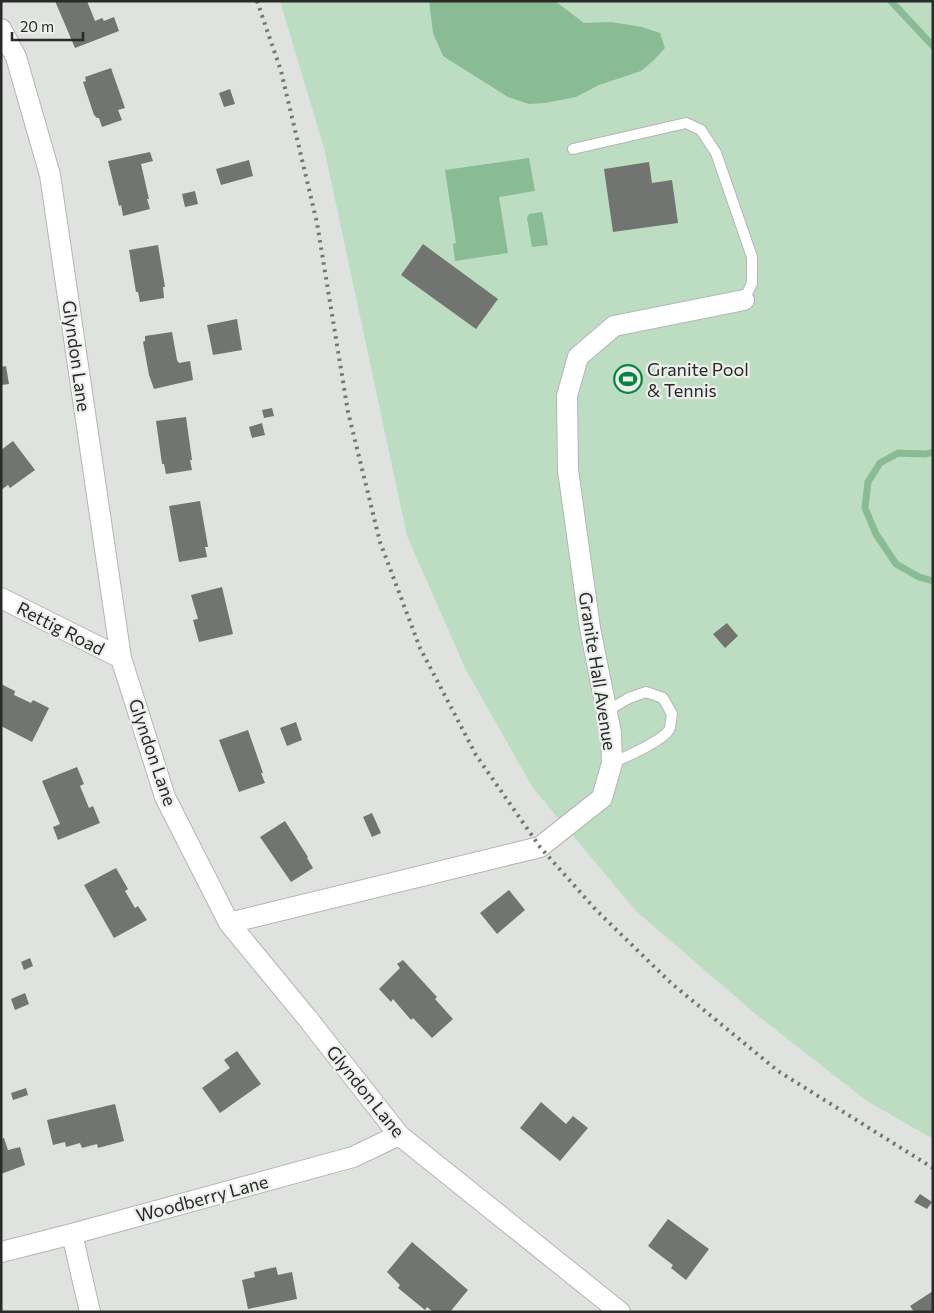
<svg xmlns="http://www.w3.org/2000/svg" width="934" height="1313" viewBox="0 0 934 1313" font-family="Commissioner,sans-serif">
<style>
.green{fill:#bcddc2}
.water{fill:#89bc94}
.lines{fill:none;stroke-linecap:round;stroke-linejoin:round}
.stream{stroke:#89bc94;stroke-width:7}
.building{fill:#717471}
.lane-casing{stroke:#b3b6b3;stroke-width:12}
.street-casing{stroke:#b3b6b3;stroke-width:22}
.lane{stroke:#fff;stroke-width:10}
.street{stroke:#fff;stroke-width:20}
.rail{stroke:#747674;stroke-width:4;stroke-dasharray:2.5 5;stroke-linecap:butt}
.labels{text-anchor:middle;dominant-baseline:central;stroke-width:4.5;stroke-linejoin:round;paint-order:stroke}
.street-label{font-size:18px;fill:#292a29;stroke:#ecefec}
.poi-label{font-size:18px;fill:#292a29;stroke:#ecefec;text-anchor:start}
</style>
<rect width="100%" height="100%" fill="#dfe2df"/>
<!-- green -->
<path class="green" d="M280,1H933V1139L867,1101L758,1016L637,912L533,788L466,670L407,536L324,148Z"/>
<!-- water -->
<path class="water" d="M429,1H555L584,23L611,22L642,27L660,33L665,48L654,60L641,71L599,85L576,97L545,103L529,104L508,97L443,56L433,33Z
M529,158L535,191L499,197L508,253L455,261L453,244L456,243L445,170Z
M542,212L543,215L548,245L532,247L527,218L529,214Z"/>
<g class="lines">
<!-- stream -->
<path class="stream" d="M891,1L933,46
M933,452L926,454L898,453L880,463L868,482L865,508L876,534L896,564L919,577L933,581"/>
</g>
<!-- building -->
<path class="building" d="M55,1H87L95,21L102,18L104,21L114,17L119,31L75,48Z
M111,68L125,108L118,110L122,120L102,127L99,118H97L94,115L83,82L86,81L85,77Z
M230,89L235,104L224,107L219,93Z
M150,152L153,161L141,164L149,199H147L150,209L123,216L121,205L119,206L108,161Z
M249,160L253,176L221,185L216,169Z
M649,162L652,183L672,180L678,223L613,232L604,169Z
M195,191L198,204L185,207L182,194Z
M423,244L498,299L476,329L401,275Z
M158,245L165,287H163L164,298L140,302L138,292H136L129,250Z
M237,319L242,350L213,355L207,325Z
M172,332L177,360L179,363L190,361L193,380L154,389L149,375L143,342L145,341V336Z
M6,366L9,384L1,385V367Z
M272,408L274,416L264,418L262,410Z
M186,417L192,460H190L192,470L166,474L164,464H162L156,421Z
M262,423L265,435L252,438L249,427Z
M13,441L35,470L10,488L8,485L1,490V450Z
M200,501L208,547H205L207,557L179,562L169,506Z
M222,587L233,634L199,642L193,620L198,619L191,595Z
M727,623L738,636L725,648L713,634Z
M1,684L15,691L14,695L31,703L33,700L49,708L32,742L1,726Z
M296,722L302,740L287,746L280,728Z
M248,730L263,773H261L265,783L239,792L219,740Z
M77,767L84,784L80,786L89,808L93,806L100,823L58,840L53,827L60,824L42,781Z
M372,813L381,833L372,837L363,817Z
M285,821L308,857L307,858L313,868L291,882L260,837Z
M116,868L128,889L125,891L135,908L138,906L147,920L114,938L84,885Z
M509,890L525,910L497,934L480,913Z
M30,958L33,966L24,970L21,962Z
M403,960L437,997L435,999L453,1019L432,1038L413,1018L411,1020L393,999L391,1002L379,989L400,968L397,964Z
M25,993L29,1004L15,1010L11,999Z
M237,1051L261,1084L220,1113L202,1088L230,1068L224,1060Z
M26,1088L28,1095L13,1100L11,1093Z
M541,1102L566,1124L573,1116L588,1128L560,1161L520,1128Z
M115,1104L124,1141L98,1148L97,1144L82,1148L80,1143L66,1147L65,1142L53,1145L47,1120Z
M4,1138L8,1150L20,1147L25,1165L1,1174V1139Z
M920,1194L932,1202L927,1209L914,1202Z
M668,1219L709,1249L686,1280L671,1268L673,1265L648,1246Z
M412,1242L468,1290L450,1312H433L427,1307L425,1310L398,1288L400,1285L387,1272Z
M276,1267L278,1275L292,1272L297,1299L248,1309L242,1280L255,1277L254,1272Z
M933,1291V1312H914L910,1306Z"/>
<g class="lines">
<defs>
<path id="lane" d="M573,149L686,123L701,130L716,153L752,257V283L744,300
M607,711L629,698L646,692L663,698L672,714C671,719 671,726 669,730C661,742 625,757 612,763"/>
<path id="street" d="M1,29L16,57L50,175L121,658L165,797L229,923L308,1019L399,1135L620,1312
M1,598L121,658
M229,923L540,847L602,798L612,763L611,733L590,628L568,470L567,396L578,357L614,326L744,300
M72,1234L90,1312
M1,1252L72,1234L353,1157L399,1135"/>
</defs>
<!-- lane casing -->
<use href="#lane" class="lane-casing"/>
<!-- street casing -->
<use href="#street" class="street-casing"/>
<!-- lane -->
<use href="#lane" class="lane"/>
<!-- street -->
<use href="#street" class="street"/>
<!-- rail -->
<path class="rail" d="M257,1L281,71L317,223L348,412L380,542L420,648L476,755L540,847L596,910L671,983L778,1071L933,1168"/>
</g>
<!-- icons -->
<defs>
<symbol id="stadium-ring" viewBox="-11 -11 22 22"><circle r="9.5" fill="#ecefec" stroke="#06853f" stroke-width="1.5"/><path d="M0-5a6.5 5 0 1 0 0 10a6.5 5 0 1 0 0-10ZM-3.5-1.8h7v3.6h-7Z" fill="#06853f"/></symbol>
</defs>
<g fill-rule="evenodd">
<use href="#stadium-ring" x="612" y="363" width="32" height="32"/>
</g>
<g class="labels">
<!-- street labels -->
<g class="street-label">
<text transform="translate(77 356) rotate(82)">Glyndon Lane</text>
<text transform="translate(61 628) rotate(27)">Rettig Road</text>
<text transform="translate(598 671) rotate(81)">Granite Hall Avenue</text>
<text transform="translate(153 752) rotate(71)">Glyndon Lane</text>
<text transform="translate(366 1091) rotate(51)">Glyndon Lane</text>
<text transform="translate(202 1198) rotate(-15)">Woodberry Lane</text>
</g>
<!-- poi labels -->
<g class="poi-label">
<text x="647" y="369">Granite Pool<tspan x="647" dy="21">&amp; Tennis</tspan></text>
</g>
</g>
<!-- border -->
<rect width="934" height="1313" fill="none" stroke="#292a29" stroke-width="5"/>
<!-- scale -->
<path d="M12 32v8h71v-8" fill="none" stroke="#292a29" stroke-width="2.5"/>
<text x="20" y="32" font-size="15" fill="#292a29" stroke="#ecefec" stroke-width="4" paint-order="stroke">20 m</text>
</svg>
